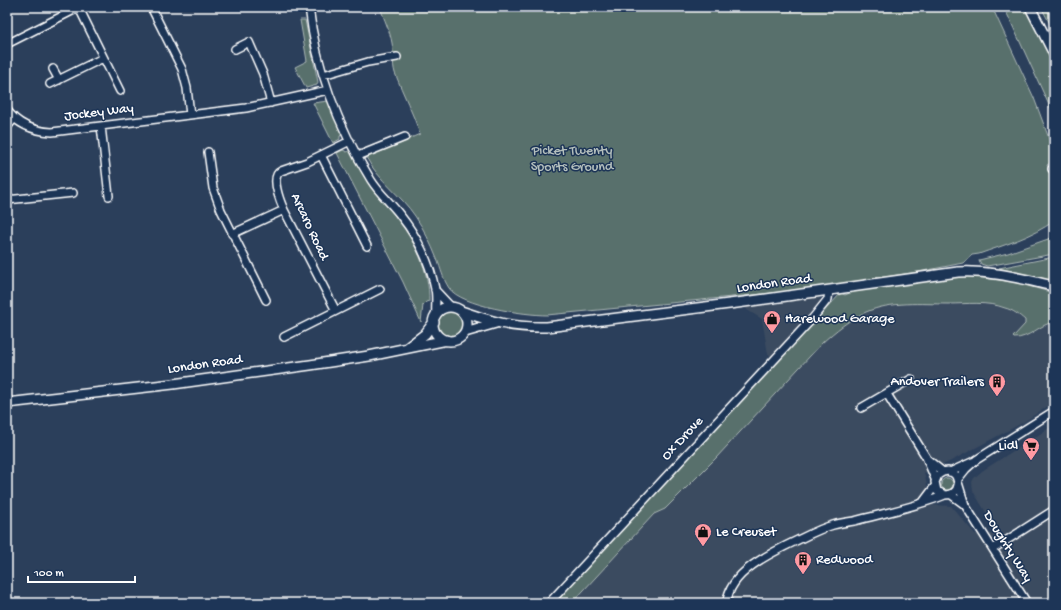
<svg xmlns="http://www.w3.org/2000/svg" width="1061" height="610" viewBox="0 0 1061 610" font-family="'Gochi Hand',sans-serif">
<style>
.built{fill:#3b4b60}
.green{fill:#59706c;stroke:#acb8b6}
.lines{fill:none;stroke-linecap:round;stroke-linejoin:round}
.minor-casing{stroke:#fff;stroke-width:10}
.major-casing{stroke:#fff;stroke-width:12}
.minor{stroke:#1d3557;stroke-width:7}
.major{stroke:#1d3557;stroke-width:9}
.labels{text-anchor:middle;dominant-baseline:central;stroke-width:3;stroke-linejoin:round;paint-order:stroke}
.street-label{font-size:14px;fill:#fff;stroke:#1d3557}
.park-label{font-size:14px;fill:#b4bfbd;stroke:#1d3557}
.poi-label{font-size:14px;fill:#fff;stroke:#1d3557;text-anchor:start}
</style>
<rect width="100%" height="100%" fill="#2b3f5b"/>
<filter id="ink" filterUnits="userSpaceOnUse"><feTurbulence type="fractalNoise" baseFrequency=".025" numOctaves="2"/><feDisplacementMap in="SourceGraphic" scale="8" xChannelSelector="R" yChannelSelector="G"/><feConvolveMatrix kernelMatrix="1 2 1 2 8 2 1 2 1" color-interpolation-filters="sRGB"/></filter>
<g filter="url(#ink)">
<!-- built -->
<path class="built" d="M818,297L821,301L773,358L768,354L762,319L747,310L746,307Z
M851,299L1054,303V402L1024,422L951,461L924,473L932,505L951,506L975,534H1003L996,529L973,491L972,482L974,478L982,471L1054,425V603H572Z"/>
<!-- green -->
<path class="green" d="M380,7H992L1034,98L1054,152V161L1047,165L1050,172L1054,171V221C1032,237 1004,245 979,254L972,255L963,263L918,272L838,284L773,293L547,315C525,315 461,306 449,288C443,279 441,269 437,259C431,244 424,229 415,216C401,195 378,180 366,157L420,134C413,113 403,94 395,73C392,63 394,53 392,43C390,31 384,19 380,7Z
M1004,7H1024L1054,65V116Z
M1041,7H1054V31Z
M300,20H305L318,82L317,85L306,88L295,67L307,61Z
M328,101L342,135L340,136V139L333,143L313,103Z
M343,150L347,152L350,150C357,164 364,178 374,191C380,200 389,208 396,217C414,240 430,271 429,301L426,302L423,305L421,322L403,282L337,153Z
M1054,237V254L987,266L981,264L979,260L1008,253Z
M1054,257V282L999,268Z
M968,276L1013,282L1054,293V322C1040,324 1029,339 1014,338L1013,337L1025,324V320C1019,315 1013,310 1005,308C987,301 967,304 948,304C920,304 892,301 866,312C850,319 835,331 822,343L716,458L665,509L654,514L572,603H554L841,293L845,295L852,292L864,290L949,277Z
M437 324a13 13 0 1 1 26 0a13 13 0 1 1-26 0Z
M941 484a6 6 0 1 1 12 0a6 6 0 1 1-12 0Z"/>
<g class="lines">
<defs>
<path id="minor" d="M151,7L182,69L187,88L190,115
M309,7C316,68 339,128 371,180C379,193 391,203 400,215C417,236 430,263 435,289C437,297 435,307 436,316
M79,8L120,91
M7,44L80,7
M235,49L249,42L263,74L271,103
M53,69L59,80
M323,75L368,62L397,57
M50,84L103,58
M7,110C18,125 34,131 52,132L246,108L328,90
M101,126L109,196
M7,127L14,119
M208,152L213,188L221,210L266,300
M321,155L367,246
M358,156L405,137
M1052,169L1054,168
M7,200L73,193
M232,234L284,210
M435,290L451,307
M336,311L284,210C280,201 270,176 281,171L307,162L350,141
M284,337L380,289
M887,394L926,457L935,479
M861,408L911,379
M927,459L943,472
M950,472L972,462
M958,479L966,469L976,460L1054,411
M958,485C957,492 952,495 945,495L937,491L935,482L938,475L943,472L948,471L953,473L956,476L965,505L1027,603
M950,494L965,505
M923,502L935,486
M993,549L1054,510
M549,603L812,319L828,299L829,290
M727,603C728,571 777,550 802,538C812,533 822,528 833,525C840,523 847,522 854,521C884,513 916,507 945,495"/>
<path id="major" d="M1030,7L1054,54
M433 324a17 17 0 1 1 34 0a17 17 0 1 1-34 0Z
M461,311C493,322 512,328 547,327L737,303L958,272C992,270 1022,279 1054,286
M465,332L496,323
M408,347L425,334L434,322
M7,403L173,384L310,365L369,356L447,340"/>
</defs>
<!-- minor casing -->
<use href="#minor" class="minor-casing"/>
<!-- major casing -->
<use href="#major" class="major-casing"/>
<!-- minor -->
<use href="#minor" class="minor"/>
<!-- major -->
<use href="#major" class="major"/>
</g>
</g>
<!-- icons -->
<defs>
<symbol id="shop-pin" viewBox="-11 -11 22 30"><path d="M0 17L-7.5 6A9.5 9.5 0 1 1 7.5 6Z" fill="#ff9aa2" stroke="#1d3557"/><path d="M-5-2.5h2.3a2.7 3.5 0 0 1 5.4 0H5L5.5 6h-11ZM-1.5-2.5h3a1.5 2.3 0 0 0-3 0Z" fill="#111"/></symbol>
<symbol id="building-pin" viewBox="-11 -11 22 30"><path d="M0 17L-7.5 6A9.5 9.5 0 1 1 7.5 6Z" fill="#ff9aa2" stroke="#1d3557"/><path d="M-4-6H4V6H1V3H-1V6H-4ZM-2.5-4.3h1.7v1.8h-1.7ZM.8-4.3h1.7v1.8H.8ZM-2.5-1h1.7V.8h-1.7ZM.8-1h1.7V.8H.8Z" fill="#111"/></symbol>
<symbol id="supermarket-pin" viewBox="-11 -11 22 30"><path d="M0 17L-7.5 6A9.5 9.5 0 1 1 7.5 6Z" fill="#ff9aa2" stroke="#1d3557"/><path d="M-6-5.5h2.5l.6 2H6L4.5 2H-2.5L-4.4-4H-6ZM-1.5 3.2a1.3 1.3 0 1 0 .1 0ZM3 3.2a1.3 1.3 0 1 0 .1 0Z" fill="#111"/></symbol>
</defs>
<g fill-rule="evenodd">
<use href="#shop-pin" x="762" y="309" width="20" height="27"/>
<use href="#building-pin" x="987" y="372" width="20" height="27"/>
<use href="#supermarket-pin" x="1021" y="436" width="20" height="27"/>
<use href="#shop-pin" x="693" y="522" width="20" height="27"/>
<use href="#building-pin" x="793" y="550" width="20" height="27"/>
</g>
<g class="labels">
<!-- street labels -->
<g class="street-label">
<text transform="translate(99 113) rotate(-7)">Jockey Way</text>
<text transform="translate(309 227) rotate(65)">Arcaro Road</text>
<text transform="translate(774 284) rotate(-8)">London Road</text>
<text transform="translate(205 365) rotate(-8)">London Road</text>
<text transform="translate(683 439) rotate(-47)">Ox Drove</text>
<text transform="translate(1007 547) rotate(58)">Doughty Way</text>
</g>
<!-- park labels -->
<g class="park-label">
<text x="572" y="151">Picket Twenty<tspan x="572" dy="16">Sports Ground</tspan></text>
</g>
<!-- poi labels -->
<g class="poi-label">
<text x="785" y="319">Harewood Garage</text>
<text x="984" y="382" text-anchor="end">Andover Trailers</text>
<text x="1018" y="446" text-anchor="end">Lidl</text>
<text x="716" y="532">Le Creuset</text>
<text x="816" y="560">Redwood</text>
</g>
</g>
<!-- margin -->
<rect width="1061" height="610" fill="none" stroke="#1d3557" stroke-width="24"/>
<rect x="12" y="12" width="1037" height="586" fill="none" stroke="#fff" stroke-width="1.5" filter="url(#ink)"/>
<!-- scale -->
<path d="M28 576v6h107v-6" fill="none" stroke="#ffffff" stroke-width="2"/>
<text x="34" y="576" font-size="12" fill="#ffffff" stroke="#1d3557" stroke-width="3" paint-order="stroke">100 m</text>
</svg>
